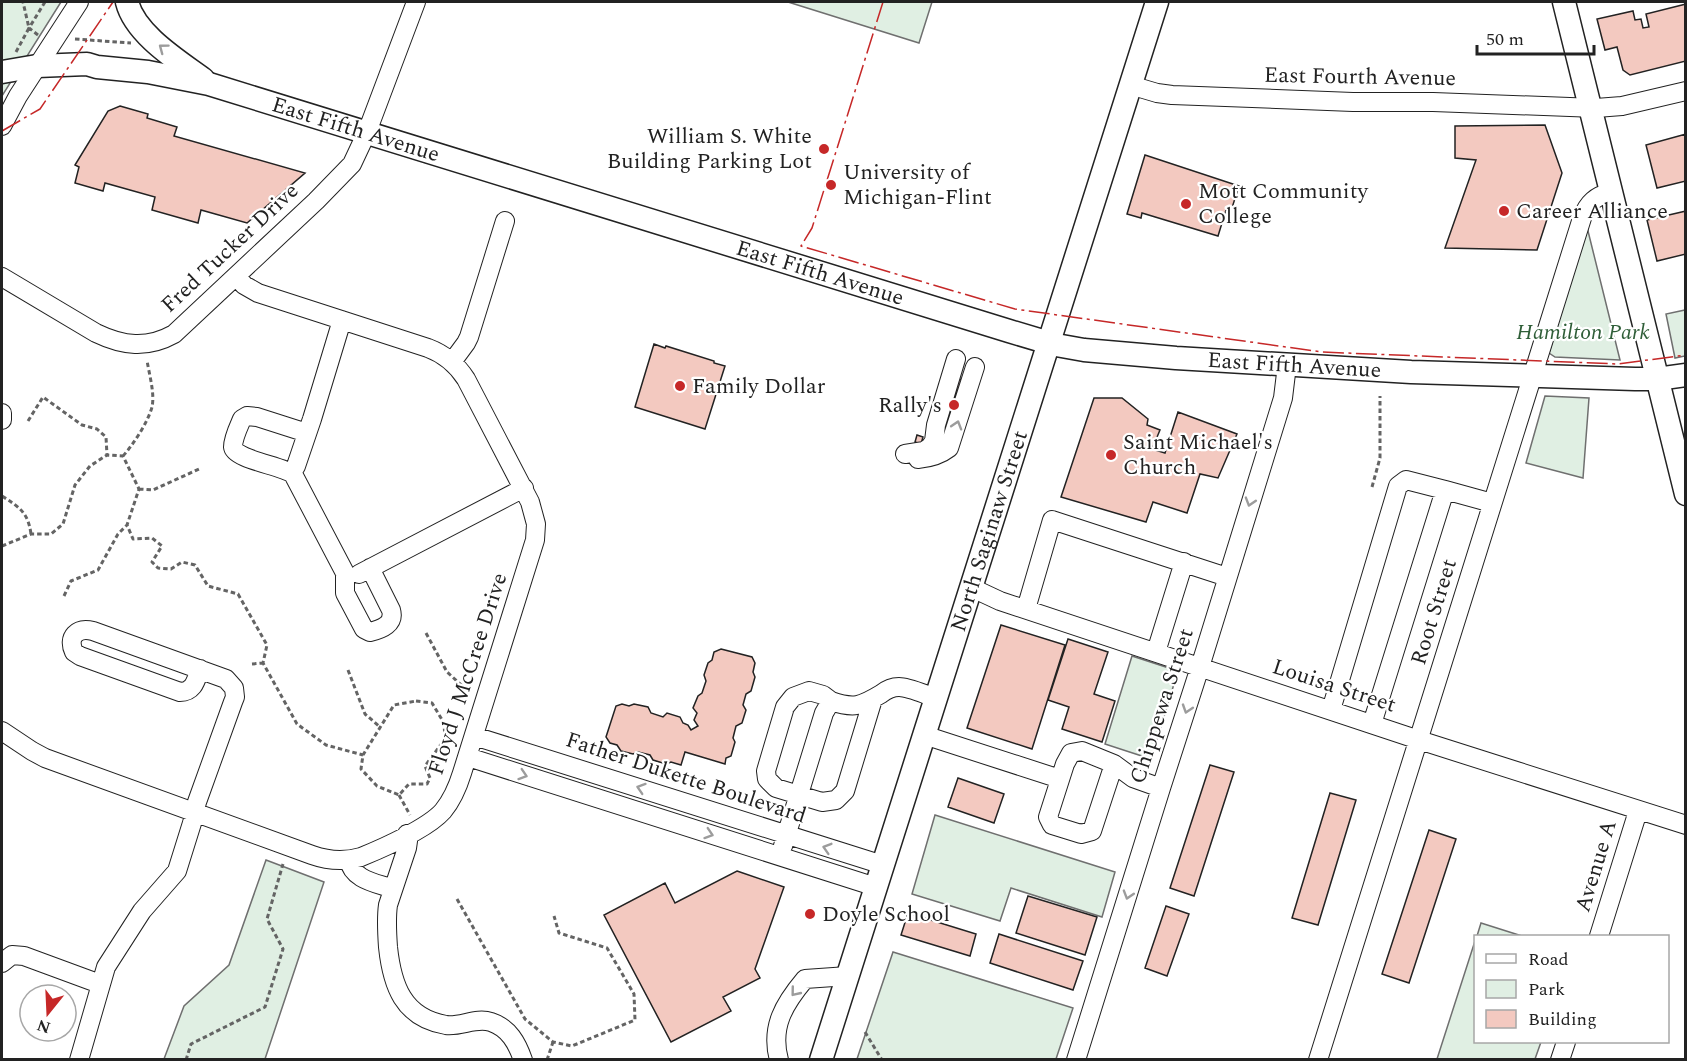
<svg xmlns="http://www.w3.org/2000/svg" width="1687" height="1061" viewBox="0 0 1687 1061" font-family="Spectral,serif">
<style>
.green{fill:#e0efe3;stroke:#6f6f6f;stroke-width:1.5}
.building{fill:#f3c9c0;stroke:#222;stroke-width:1.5}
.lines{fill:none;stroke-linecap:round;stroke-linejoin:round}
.minor-casing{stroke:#222;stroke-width:20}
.major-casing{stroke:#222;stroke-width:25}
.path{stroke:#646464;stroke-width:3;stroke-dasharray:4.5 3;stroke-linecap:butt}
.minor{stroke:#fff;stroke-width:18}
.major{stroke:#fff;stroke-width:22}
.power{stroke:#c62828;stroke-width:1.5;stroke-dasharray:21 4.5 3 4.5;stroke-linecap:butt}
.oneway{stroke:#9c9c9c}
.poi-dot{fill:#c62828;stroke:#fff;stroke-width:2}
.labels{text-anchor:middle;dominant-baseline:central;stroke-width:4.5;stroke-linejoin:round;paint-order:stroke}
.street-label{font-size:22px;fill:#222;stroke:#fff}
.poi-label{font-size:22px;fill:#222;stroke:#fff;text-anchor:start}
.park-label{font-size:22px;font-style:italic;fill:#2f5e38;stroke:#fff}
</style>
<rect width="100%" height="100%" fill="#fff"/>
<!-- green -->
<path class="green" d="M2,2H61L2,96Z
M788,2H932L919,43Z
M1587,227L1620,360L1555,357L1549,353Z
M1685,310V356L1675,358L1666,314Z
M1545,396L1589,398L1583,478L1526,463Z
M1132,656L1178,671L1151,759L1105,744Z
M935,815L1115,872L1102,917L1011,888L1000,921L912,894Z
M266,860L324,882L265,1059H164L184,1006L229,965Z
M1481,923L1522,936H1477Z
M1475,941L1476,1042H1541L1535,1059H1437Z
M893,952L1073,1008L1056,1059H857Z"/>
<!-- building -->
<path class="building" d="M1686,4V61L1630,75L1623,70L1617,47L1605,50L1597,19L1633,11L1635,20L1641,19L1643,28L1649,27L1646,14Z
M120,106L148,114L147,118L177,127L174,136L305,173L247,223L201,210L198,223L152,210L155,197L105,183L103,191L75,183L79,167L75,165L108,111Z
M1545,125L1562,173L1537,250L1445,248L1476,160L1455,158V126Z
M1686,134V181L1657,188L1646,145Z
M1145,155L1239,186L1231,211L1226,210L1218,236L1142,213L1141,218L1127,214Z
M1686,211V254L1657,261L1647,220Z
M654,344L665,348L666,346L714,361V363L725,366L705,429L635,407Z
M956,378L968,382L953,422L944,419Z
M1094,398H1122L1148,419L1147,425L1160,430L1152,449L1165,453L1178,412L1237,434L1218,478L1200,474L1187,513L1153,502L1146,522L1061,497Z
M917,435L923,437L921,444L915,442Z
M1001,625L1065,645L1032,749L967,728Z
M1068,639L1108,652L1094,694L1115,701L1102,742L1062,729L1069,707L1048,700Z
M721,649L752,657L755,663L753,672L755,677L751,691L746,694L743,705L746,710L742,723L736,726L733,738L735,742L731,756L726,758L725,764L685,752L681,765L671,762L666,764L653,760L650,755L638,752L633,754L621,751L617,745L610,743L606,737L616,706L622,704L629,706L634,704L648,707L651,713L663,717L667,713L680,717L683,723L688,725L691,730L698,726L694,720L697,713L693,708L698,696L702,693L706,681L704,675L708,663L712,660L714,652Z
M1210,765L1234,772L1194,896L1170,888Z
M958,778L1004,794L994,823L948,807Z
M1330,793L1356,800L1318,925L1292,918Z
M1429,830L1456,839L1409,983L1382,974Z
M737,871L784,887L755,969L760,978L723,997L731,1011L671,1042L604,915L665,883L675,903Z
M1028,896L1097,917L1085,955L1016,933Z
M1166,906L1189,914L1167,976L1145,968Z
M908,913L976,934L970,956L901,935Z
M999,934L1083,961L1073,990L990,963Z"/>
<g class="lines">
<defs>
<path id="minor" d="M1130,85L1157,93L1172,95L1353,102H1433L1596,108L1622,106L1686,91
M2,126L18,96L79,2
M2,277L96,333C123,346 147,349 174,334L316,201L352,164L367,132L416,2
M452,362L466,343L469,337L505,221
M2,413V420
M307,433L257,417L247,416L242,419C239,426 233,438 233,447C234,459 282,466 293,474L345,573V593L364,629L370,632C382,629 395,624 391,610L370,568
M905,454L924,451L930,447L934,441L936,425L956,359
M918,459C929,458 940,455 949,448L975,367
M292,473L296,466L312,419L342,320
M359,574L524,488
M970,587L1000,601L1419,740L1686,825
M1026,609L1052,520L1227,577
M1156,652L1184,562
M831,701L823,695L809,691L793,697L785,707L766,771L767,779L776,788L822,802L836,800L845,791L873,699
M1331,710L1398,486L1406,480L1445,490
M1372,724L1445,490L1492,503
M2,731L32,751L45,758L312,855C329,861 344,862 361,857C383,848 428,828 443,811C452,800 458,786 462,773L535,540L536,524L530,502L466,379C457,365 444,354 428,348L258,293L244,285L236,276
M924,735L1060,779
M474,736L883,865
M468,757L876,887
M1114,764L1092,831L1081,834L1052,825L1048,817L1065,764L1071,753L1082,751L1114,764L1133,778L1161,788
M407,834L408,841L407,848L388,905C386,919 387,933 388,947C392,985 403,1018 446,1025C461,1027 476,1017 491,1022C509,1028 517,1043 523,1060
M783,846L824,713L831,701C854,709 861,706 881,694C886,690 891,687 899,687C909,687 926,695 936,698
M349,860C352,880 377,883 393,889
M1599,936L1638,811
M2,963L12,955L24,956L100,984
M79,1060L106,967L142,911L177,871L192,823L197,802L233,702L235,697L234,688L226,679L93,631C77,627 67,637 74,652L80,656L180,692C194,692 196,680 200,669
M779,1060C770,1027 784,1004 805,979L848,976
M1076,1060L1161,788L1200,667L1283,398L1287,365
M1318,1060L1582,218C1588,202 1596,196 1611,192
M1560,1060L1566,1042"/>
<g id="major">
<path d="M127,2C135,34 177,60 203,79"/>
<path d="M1564,2L1686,494"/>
<path id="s1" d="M2,72L37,66L87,64L97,67L148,72L209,84L1009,331L1056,345L1084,350L1176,358L1411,372L1635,379H1657L1686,375"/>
<path id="s2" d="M821,1060L1157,2"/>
</g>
</defs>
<!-- minor casing -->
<use href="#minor" class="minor-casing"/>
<!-- major casing -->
<use href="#major" class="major-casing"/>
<!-- path -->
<path class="path" d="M38,35L29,28L45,2
M75,39L131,43
M16,52L29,28L23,2
M28,421L43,397L82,425L97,429L106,437L107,455
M123,456C133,445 148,422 152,407C155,393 149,374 147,360
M1372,487L1380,458V396
M139,489L153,490L199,469
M2,496C19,507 28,512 31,534
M2,546L31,534H51L63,524L75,485L90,466L107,455L123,456L139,489L127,525L133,539L152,538L162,546L152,562L158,568L171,569L182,562L195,565L208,586L238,594L267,645L263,663L297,724L326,745L363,755
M64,596L71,581L98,570L118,534L127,525
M426,633L447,672L468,691
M252,664L263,663
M348,670L365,714L380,727
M416,701L432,703L444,723L445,739L425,766L430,778L427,784H409L399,795L377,786L361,769L363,755L394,705Z
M399,795L410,815
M457,899L525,1019L553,1042L572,1046L635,1020L634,994L607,948L559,933L554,916
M865,1032L882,1060
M186,1060L191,1044L265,1007L283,949L267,919L283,864
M547,1060L553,1042"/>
<!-- minor -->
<use href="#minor" class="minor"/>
<!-- major -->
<use href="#major" class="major"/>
<!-- power -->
<path class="power" d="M883,2L812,228L801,246L1015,309L1322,352L1617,364L1686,355
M2,131L40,109L113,2"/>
</g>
<!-- one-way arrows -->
<defs><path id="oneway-chevron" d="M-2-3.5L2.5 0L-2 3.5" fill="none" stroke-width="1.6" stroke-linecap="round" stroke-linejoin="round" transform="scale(1.5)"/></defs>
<g class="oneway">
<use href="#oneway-chevron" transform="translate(163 48) rotate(-143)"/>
<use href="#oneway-chevron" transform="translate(957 425) rotate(-73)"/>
<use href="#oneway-chevron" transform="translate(1250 502) rotate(107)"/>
<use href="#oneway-chevron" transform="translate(1187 709) rotate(108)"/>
<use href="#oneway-chevron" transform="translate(523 775) rotate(18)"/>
<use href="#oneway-chevron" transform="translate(641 788) rotate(-162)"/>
<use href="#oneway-chevron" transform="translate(709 834) rotate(18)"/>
<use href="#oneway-chevron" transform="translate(827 848) rotate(-163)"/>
<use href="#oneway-chevron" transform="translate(1128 895) rotate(107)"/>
<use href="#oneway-chevron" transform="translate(795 992) rotate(129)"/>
</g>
<!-- markers -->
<g class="poi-dot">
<circle cx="824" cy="149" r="6"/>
<circle cx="831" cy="185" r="6"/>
<circle cx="1186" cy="204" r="6"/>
<circle cx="1504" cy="211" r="6"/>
<circle cx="680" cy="386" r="6"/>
<circle cx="954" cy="405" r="6"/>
<circle cx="1111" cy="455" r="6"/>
<circle cx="810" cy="914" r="6"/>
</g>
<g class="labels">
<!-- street labels -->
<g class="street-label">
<text transform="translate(1360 77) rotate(1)">East Fourth Avenue</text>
<text stroke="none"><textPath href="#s1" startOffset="363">East Fifth Avenue</textPath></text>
<text transform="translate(230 248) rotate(-43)">Fred Tucker Drive</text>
<text stroke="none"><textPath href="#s1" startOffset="849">East Fifth Avenue</textPath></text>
<text stroke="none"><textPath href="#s1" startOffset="1335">East Fifth Avenue</textPath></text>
<text stroke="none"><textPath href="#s2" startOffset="555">North Saginaw Street</textPath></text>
<text transform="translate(1434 612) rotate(-73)">Root Street</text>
<text transform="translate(468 674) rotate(-72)">Floyd J McCree Drive</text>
<text transform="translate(1334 686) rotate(18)">Louisa Street</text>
<text transform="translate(1162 706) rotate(-72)">Chippewa Street</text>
<text transform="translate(686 778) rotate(18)">Father Dukette Boulevard</text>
<text transform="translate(1596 866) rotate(-73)">Avenue A</text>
</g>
<!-- poi labels -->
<g class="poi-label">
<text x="812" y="136" text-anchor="end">William S. White<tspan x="812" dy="25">Building Parking Lot</tspan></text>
<text x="843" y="172">University of<tspan x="843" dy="25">Michigan-Flint</tspan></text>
<text x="1198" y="191">Mott Community<tspan x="1198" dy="25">College</tspan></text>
<text x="1516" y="211">Career Alliance</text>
<text x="692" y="386">Family Dollar</text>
<text x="942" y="405" text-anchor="end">Rally's</text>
<text x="1123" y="442">Saint Michael's<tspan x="1123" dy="25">Church</tspan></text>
<text x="822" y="914">Doyle School</text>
</g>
<!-- park labels -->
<g class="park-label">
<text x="1583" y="332">Hamilton Park</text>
</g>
</g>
<!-- border -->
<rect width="1687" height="1061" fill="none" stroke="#222222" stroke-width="6"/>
<!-- legend -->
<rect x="1474" y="935" width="195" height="108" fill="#ffffff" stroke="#a7a7a7" stroke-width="1.5"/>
<rect x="1486" y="954" width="30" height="9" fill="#ffffff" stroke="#a7a7a7" stroke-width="1.5"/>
<text x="1528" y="965" font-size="18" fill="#222222">Road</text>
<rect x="1486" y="980" width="30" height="18" fill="#e0efe3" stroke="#a7a7a7" stroke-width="1.5"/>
<text x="1528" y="995" font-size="18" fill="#222222">Park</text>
<rect x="1486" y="1010" width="30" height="18" fill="#f3c9c0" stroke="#a7a7a7" stroke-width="1.5"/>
<text x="1528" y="1025" font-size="18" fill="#222222">Building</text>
<!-- north arrow -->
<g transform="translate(48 1013) rotate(198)"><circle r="28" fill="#ffffff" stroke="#a7a7a7" stroke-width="1.5"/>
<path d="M0-4.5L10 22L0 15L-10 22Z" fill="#c62828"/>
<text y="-9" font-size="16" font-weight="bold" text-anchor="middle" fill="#222222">N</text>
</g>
<!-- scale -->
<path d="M1477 45v9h117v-9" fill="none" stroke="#222222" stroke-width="3"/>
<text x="1486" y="45" font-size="18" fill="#222222" stroke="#ffffff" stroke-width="4.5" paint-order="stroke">50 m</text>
</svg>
